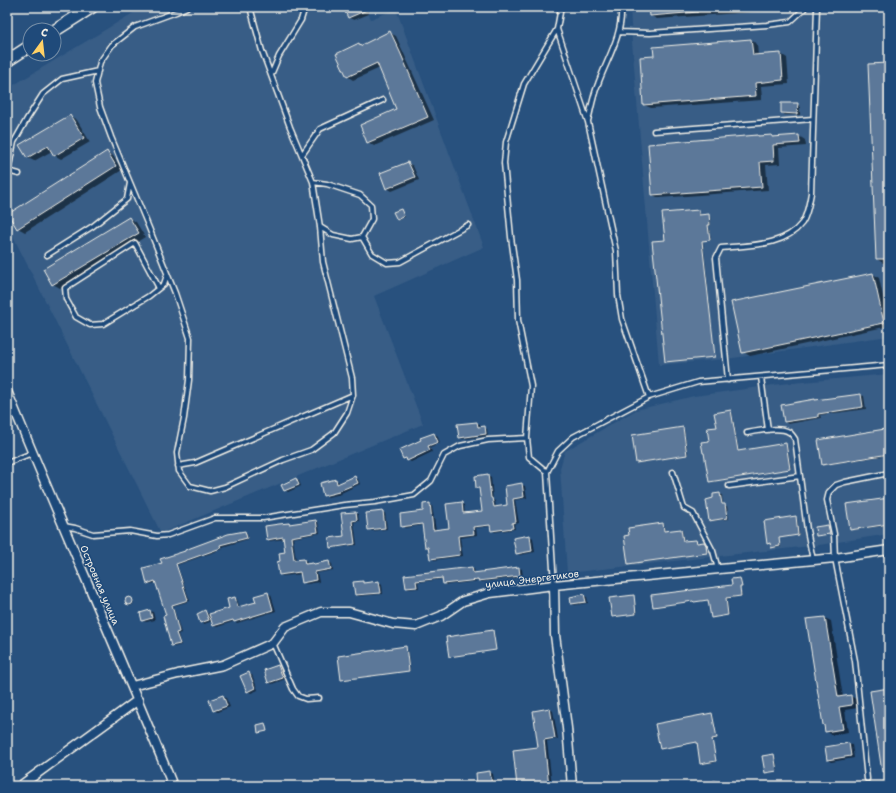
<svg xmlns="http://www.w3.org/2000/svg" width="896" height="793" viewBox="0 0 896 793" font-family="'Shantell Sans',sans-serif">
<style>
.built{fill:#375d86}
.shadow{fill:#0007}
.building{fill:#5b7899;stroke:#f4f1e8}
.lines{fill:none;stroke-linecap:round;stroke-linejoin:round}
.lane-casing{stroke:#f4f1e8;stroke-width:7}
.street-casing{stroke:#f4f1e8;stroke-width:11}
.secondary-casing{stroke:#f4f1e8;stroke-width:14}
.lane{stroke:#1f4a7a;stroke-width:4}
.street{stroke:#1f4a7a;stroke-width:8}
.secondary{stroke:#1f4a7a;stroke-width:11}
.labels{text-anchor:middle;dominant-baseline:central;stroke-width:3;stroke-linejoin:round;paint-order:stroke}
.street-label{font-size:10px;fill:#f4f1e8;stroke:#1f4a7a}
</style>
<rect width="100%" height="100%" fill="#28517e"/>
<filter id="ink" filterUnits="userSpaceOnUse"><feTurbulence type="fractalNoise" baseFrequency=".025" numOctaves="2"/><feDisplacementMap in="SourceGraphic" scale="8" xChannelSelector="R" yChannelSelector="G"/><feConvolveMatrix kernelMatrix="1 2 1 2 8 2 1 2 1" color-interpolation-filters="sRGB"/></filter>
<g filter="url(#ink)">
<!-- built -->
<path class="built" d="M143,7H365L371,19L396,9L484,247L374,296L423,424L161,533L7,224V89Z
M630,7H889V336L726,359L659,365L632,42Z
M889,374V534L819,545L567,573L560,468L565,451L636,410L694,396L781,384Z"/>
<!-- shadow -->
<path class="shadow" d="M344,7H366L369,14L354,20L349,18Z
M650,7H806V8L657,19L651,16Z
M390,33L396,36L434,120L374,146L368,142L398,110L380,68L353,80L347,76L359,44L362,46Z
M751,40L757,44L758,56L781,54L787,58L789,84L761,86L762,100L651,108L644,105L655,57Z
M889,64V262L883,263L877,259Z
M797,104L800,106V115H785L782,113Z
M70,116L77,120L90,142L61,159L54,155L52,151L34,161L28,158Z
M772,136L775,138L799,136L805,140L806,146L779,148L780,164L766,165L768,190L659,198L653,195L759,137Z
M107,152L113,156L122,170L25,232L18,228Z
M408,163L413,166L419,180L392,191L387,188Z
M401,210L405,217L398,220L397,219Z
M698,211H700V216H710L711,225L709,226L711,240L703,241L715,357L667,362L666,361V241Z
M129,218L136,222L145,237L60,288L53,284Z
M873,274L879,278L889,323V326L750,356L743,352Z
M861,395L864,396L866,409L820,415L821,418L788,424L785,422L783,406Z
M731,411L732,412L739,452L786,444L787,445L791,469L711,482L710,481L711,442L718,428Z
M477,423L480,424V428L484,427L487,429L488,436L463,439L460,438Z
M682,428L684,429L688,455L638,463Z
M885,430L886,431L889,455L824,465H823Z
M434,434L437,435L440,443L430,447L432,452L411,462L404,458L422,441L421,439Z
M488,475L491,477L493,500L495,501L496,508L508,506L506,487L522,485L525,486L527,498L515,500L519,523L514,524L515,529L495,532L492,530V526L476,528L477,535L460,538L463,556L434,560L431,558L428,548L426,547L423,525L405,528L402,526L425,512L430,504L432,506L436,531L450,529L461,503L464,505L465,514L483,512L480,489L477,487Z
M355,477L358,479L360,484L341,493L342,494L327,497L324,495L336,480L339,482V484Z
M296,479L299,481L301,486L288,492L285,490Z
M720,494L722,495L723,505L727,506L729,519L711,521L710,520L715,499Z
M889,499V525L852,530H851Z
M382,512L385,513L387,529L372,531L369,529Z
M355,513L358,514L359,521L354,522L357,545L333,548L331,547L345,537Z
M795,517L797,518L799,535L779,538L781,547L773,548L772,547L771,543H768Z
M316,521L318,522L320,533L293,538L296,561L304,560L307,561V565H315L329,562L332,564L333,570L317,573L319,582L306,584L303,582L302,574L283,576L280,575L282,562L286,553L284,539L270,541L268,539L290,525Z
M663,524H664L665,532L681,530H682L684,542L696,541H697L698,544L704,543L705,544L708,553L630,564H629Z
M244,532L247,533L248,539L222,547L223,549L177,565L190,601L173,606L181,633L178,634L181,645L174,647L172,645L167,616L156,583L150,584L148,583L163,564Z
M530,536L533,538L535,552L520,555L517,553Z
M471,568L474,569L475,574L519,568L522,569L523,577L481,582L479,581L446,585L444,584L443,579L418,582L419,588L409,589L407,588L405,576Z
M740,579L741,580L742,587L740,588L742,596L727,599L729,615L713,618L712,617L709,600L696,602L694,601L655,607L654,606L733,585Z
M363,582L366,584L379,582L382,584L383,594L359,596L356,595Z
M268,593L271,595L276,611L237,623L235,621L217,627L214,626L212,621L204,624L201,622L205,612L208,613L209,615L231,608L235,598L237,599L240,608L257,602Z
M584,596L587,597L588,603L575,605L572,604Z
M633,596H634L637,614L614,617H613Z
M126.5 602a3.5 3.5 0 1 1 7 0a3.5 3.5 0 1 1-7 0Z
M150,611L153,612L155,620L146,622L143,621Z
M825,618L831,621L843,697L851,696L857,700L858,708L845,710L848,732L832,735L826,731L808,620Z
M492,631L494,632L496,650L451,657L450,656Z
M405,647L407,648L410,671L343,680L342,679Z
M278,666L281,668L285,679L272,684L269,682Z
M249,674L252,675L258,690L251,693L248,691Z
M889,689V775L883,772Z
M223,696L226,698L230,707L217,712L214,710Z
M550,709L553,711L558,739L547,741L552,785L559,784L562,786H533L539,748Z
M711,714L713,715L717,739L712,740L716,762L702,764L701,763L698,742L662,749H661L656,725Z
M849,744L852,745L854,758L831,762L828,760Z
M774,755L775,756L778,771L767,773L766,772Z
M490,772L493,774L495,786H478Z"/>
<!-- building -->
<path class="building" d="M343,7H374L348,18Z
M649,7H698V12L650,16Z
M390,31L400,52L428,117L367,143L360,125L396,109L377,63L347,77L336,54L359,43L360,46Z
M751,39L753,55L781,53L783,80L755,83L756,96L643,105L640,57L654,56L653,47Z
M889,63V259H876L868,64Z
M781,103H798L797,114L781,113Z
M70,115L84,138L54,156L48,146L27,158L19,145Z
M758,135V136L772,135V137L799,135L800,143L773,145L774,161L760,162L762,187L652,195L648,144Z
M107,151L116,166L17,229L8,214Z
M408,162L415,177L386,189L380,173Z
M401,209L404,216L397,220L393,212Z
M699,210V215L709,214L710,225H708L710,240L702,241L715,357L665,362L652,241L665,240L662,213Z
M129,217L139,233L52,285L43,269Z
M873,273L884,323L742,353L731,302Z
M861,394L863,407L818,414V417L784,422L781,405L815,399V400Z
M731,410L738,451L786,443L790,469L709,482L704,453H703L701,442L709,441L707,428L717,427L714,413Z
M477,422L478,427L485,426L486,434L459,438L457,424Z
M683,427L687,455L636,463L632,435Z
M885,429L889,454L822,465L818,440Z
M434,433L438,442L428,446L430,450L407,461L406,458L403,459L399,450L421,440L420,438Z
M488,474L491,498H492L494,507L507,505L505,486L522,483L524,497L513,499L516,522L512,523L513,528L491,531L490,525L473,527L474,534L458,536L460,555L430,559L428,547H425L422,524L401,527L400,514L423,511V504L430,503L433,530L449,528L446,504L462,502L463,513L482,511L479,488H476L475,476Z
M355,476L358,483L339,491V492L323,496L320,483L336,479L337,484Z
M296,478L299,485L284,491L281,485Z
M720,493L722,504H725L727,518L709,521L706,500L713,498V494Z
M889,498V524L850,530L846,504Z
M383,511L385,528L368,530L366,513Z
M356,512L357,520L352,521L355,544L330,548L329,538L344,536L341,513Z
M796,516L798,535L779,538L780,546L771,548L770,543L767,544L764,521Z
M316,520L318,532L291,537L294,560L304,559L305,564L313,563L314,564L329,561L331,569L315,572L316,580L302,583L300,572L279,575L277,562L280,561L279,553L285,552L283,537L267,540L265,526L279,524L289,523V524Z
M663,523L664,531L681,529L683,541L696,540L697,543L704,542L706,545L707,553L628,564L624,536L629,535L628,528Z
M828,525L830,534L816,536L815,527Z
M245,531L247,538L220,545L221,548L176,564L188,600L172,605L179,632L176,633L180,644L171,646L163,616L166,615L155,581L147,584L143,568L162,563L160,559L185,551V550L228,534Z
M530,535L532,551L516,554L513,538Z
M472,567L473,573L519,567L520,576L478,581V580L443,584L442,578L416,581L417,587L406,588L404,575Z
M740,578L742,587H740L741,596L726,598L728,615L711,618L708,600L694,602L693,601L653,607L651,595L732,585L731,579Z
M363,581V583L379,581L381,593L355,595L353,582Z
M268,592L273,610L234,622L233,620L213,626L209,614L229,608L227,599L235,597L238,607L256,602L254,596Z
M584,594L586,602L571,604L570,597Z
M634,595L636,614L612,617L609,598Z
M125 601a4 4 0 1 1 8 0a4 4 0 1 1-8 0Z
M150,610L152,618L142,621L140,613Z
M205,610L209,620L200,623L197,614Z
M825,617L838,697L851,695L852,705L839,707L843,729L825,732L824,725H823L806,619Z
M493,630L496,650L449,657L446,637Z
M406,646L409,671L341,680L338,656Z
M278,665L283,678L268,683L264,670Z
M249,672L255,688L247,692L240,676Z
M889,688V771L882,772L870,691Z
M223,695L227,706L213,711L209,700Z
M550,708L555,738L544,740L549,786H517L513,750L538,747L533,711Z
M712,713L717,738L712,739L716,761L700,764L697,742L660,749L655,724Z
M265,723L267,731L258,733L257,725Z
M849,743L851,756L827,760L825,747Z
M774,754L777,771L765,773L762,756Z
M490,771L492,786H477L476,773Z"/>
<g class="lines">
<defs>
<path id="lane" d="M187,7L176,12L135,27L112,45L100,62L95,83L100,107L111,137L149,228L175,293L190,338L189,380L184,418L177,453L179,471L190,486L210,491L225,487L283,460L311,450L334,433L347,413L353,395L352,378L323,262L320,227L313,182L290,127L262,51L250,7
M557,29L588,122L616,251L618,295L622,319L649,397
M619,32L650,33L767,25L790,22L804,9L805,7
M271,75L279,56L301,20L305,7
M588,121C591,109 593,96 598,84C607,59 623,35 621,7
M654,131L813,119
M302,155L320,129L383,100
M19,174L8,171L14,142L27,119L43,94L62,79L98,71
M313,182L327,184L360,195L371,205L372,219L362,237
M320,227L333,235L352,239L362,237L372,254L387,263L400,262L468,225
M47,255L93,226L127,199L130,183
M159,288L135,243L65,288L66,299L76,317L90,325L103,324L149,296L164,284L167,275
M761,377L768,430
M728,380L716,258L721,248C748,245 784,247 802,223C808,214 809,203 811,193L817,7
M747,433C757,431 780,426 789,432C791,433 793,436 795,439L807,530L813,560
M7,463L32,453
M178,466L195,463L353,395
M547,472L529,457L527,438L531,386L518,320L517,280L511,237L504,163L506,142L524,84L557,29L561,7
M673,472L684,508L693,513L713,551L718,569
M729,486L800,476
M64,526L75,528L93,534L130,531L157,536L168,535L215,518H263L344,505L375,502L414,495L431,481L444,455L460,446L488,440L527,438
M554,585L547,472L558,451L573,437L649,397L698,382L889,365
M273,643L293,689L298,696L306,699L319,698
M867,779L855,661L835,558L834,534L827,500L829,492L836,485L845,482L889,473
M714,786L715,784"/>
<path id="street" d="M7,391C61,523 119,654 173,786
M554,585L555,635L567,728L572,786
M132,686L178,674L223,665L273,643L285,627L321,612H349L393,624L416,626L441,616L463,601L490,593L554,585L835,558L889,550
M20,786L138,700"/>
<path id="secondary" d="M54,31L92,7
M7,61L30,46"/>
</defs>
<!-- lane casing -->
<use href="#lane" class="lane-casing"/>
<!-- street casing -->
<use href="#street" class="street-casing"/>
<!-- secondary casing -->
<use href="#secondary" class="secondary-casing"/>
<!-- lane -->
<use href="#lane" class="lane"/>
<!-- street -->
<use href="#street" class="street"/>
<!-- secondary -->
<use href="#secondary" class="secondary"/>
</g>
</g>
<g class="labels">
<!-- street labels -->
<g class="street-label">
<text transform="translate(532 579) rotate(-7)">улица Энергетиков</text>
<text transform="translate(100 585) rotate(67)">Островная улица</text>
</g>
</g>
<!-- margin -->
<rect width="896" height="793" fill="none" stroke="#1f4a7a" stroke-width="24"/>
<rect x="12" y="12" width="872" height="769" fill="none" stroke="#f4f1e8" stroke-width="1.5" filter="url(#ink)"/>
<!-- north arrow -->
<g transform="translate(42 42) rotate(15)"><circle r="19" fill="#1f4a7a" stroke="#748da6"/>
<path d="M0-3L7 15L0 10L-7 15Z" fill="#ffd166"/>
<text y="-6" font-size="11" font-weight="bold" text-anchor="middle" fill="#f4f1e8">С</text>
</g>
</svg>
